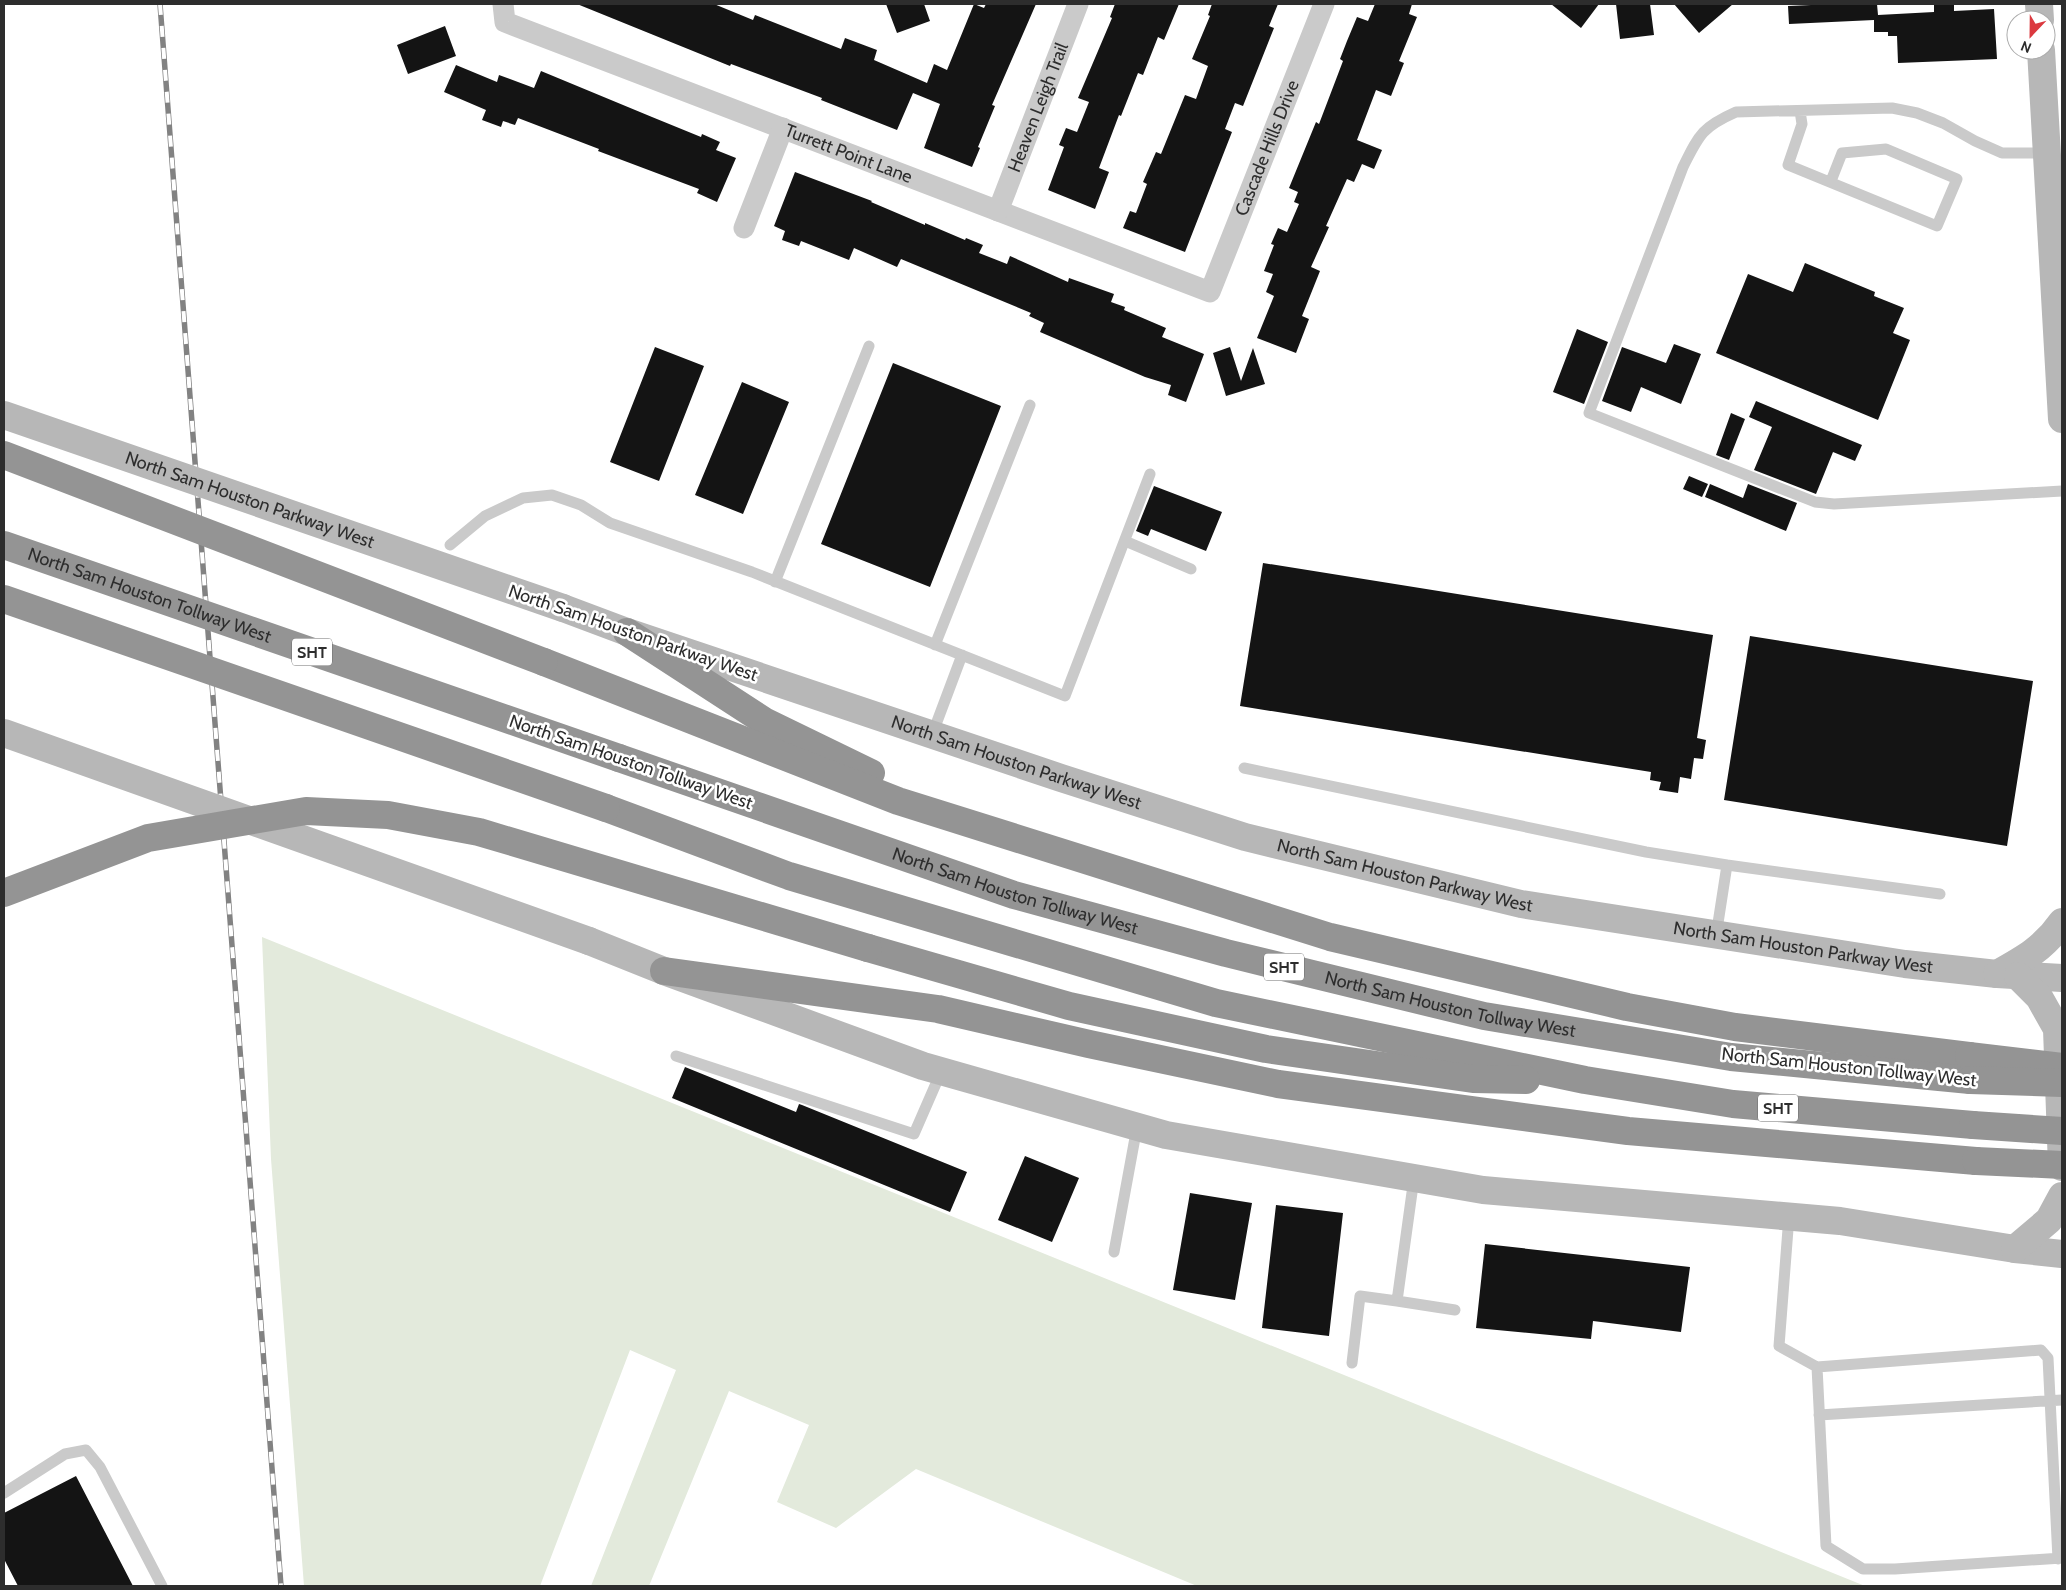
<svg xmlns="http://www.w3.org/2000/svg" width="2066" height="1590" viewBox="0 0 2066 1590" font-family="Cabin,sans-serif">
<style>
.green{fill:#e3eadc}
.building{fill:#141414}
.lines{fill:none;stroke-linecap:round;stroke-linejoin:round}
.lane{stroke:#cacaca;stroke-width:11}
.street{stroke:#cacaca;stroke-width:21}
.secondary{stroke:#b7b7b7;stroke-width:28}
.highway{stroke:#949494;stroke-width:28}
.rail-casing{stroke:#828282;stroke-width:5.5}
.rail{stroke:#fff;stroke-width:4;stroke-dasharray:11;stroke-linecap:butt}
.secondary-bridge{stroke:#b7b7b7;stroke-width:28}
.highway-bridge{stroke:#949494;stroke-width:28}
.labels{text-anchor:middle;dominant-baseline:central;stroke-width:5;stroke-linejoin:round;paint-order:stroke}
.shield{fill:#fff;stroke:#6c6c6c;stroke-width:1}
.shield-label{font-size:16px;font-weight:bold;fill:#2d2d2d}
.street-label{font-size:18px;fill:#2d2d2d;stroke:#fff}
</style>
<rect width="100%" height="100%" fill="#fff"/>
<!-- green -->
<path class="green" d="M262,937L1865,1586H1197L916,1469L836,1528L777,1502L809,1425L729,1391L649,1586H591L676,1370L630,1350L540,1586H304L271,1159Z"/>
<!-- building -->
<path class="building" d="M577,4H714L753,20L755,15L841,49L845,38L877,50L874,60L927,83L934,64L947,70L974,4L984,8L986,4H1036L992,105L995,106L978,147L980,148L972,167L924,148L940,104L913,93L897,130L821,100L822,98L731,64L730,66Z
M886,4H924L930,21L897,33Z
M1115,4H1179L1164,40L1158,37L1143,75L1138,73L1121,116L1119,115L1099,168L1109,172L1095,209L1048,190L1064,147L1059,145L1066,128L1077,132L1089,102L1078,98L1112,18L1110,17Z
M1212,4H1278L1269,26L1274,28L1243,106L1235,103L1225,129L1232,132L1185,252L1123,228L1130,211L1136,213L1147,184L1143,182L1156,152L1161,154L1185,95L1196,99L1208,66L1192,59L1210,16L1208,15Z
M1375,4H1412L1409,14L1417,17L1399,61L1404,63L1391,96L1376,90L1357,140L1382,150L1374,169L1362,164L1354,182L1347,179L1326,226L1329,227L1311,267L1320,271L1302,316L1309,319L1296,353L1257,338L1274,296L1266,292L1273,274L1264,271L1274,245L1271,244L1278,228L1287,232L1299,204L1294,202L1298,192L1289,188L1316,122L1319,124L1343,61L1340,59L1347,41L1357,17L1368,21Z
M1551,4H1599L1581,28Z
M1616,4H1650L1654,35L1620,39Z
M1674,4H1733L1699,33Z
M1834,4H1877L1878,15L1934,12V4H1954V11L1994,9L1997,59L1898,63L1897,36H1888V32H1874V20L1789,24L1788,6Z
M445,26L456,56L408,74L397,45Z
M456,65L497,82L499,75L534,88L541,71L652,117L701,137L702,134L720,142L716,150L736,158L717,202L697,193L699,189L598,151L599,149L518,118L515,125L503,121L501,127L482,120L486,110L444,92Z
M795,172L872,201L871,202L925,225V223L965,240L966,238L983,245L979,253L1007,264L1010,256L1068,282L1069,278L1114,294L1111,302L1125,307L1124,310L1166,328L1162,337L1204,354L1186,402L1168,395L1171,385L1145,377L1040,332L1044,323L1029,316L1031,313L901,259L897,267L854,248L849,260L801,241L799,246L782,240L785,231L774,226Z
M1805,263L1875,292L1874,296L1904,308L1893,333L1910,340L1878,420L1716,353L1748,274L1793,292Z
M1577,329L1608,342L1584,404L1553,392Z
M1674,344L1701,354L1681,404L1641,387L1631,412L1602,401L1622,347L1666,363Z
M655,347L704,366L659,481L610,462Z
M1230,347L1241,381L1253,348L1265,384L1226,396L1213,353Z
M893,363L1001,406L930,587L821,544Z
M742,382L789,402L743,514L695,495Z
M1756,401L1862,445L1855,461L1833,452L1816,494L1754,470L1772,427L1749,417Z
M1731,413L1745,419L1729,460L1716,455Z
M1689,476L1708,484L1702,497L1683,489Z
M1710,484L1743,498L1748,484L1797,503L1786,531L1705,497Z
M1154,486L1222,512L1206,551L1151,529L1148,536L1136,531Z
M1263,563L1713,635L1697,738L1706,740L1703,759L1694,758L1691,779L1680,777L1678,793L1659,790L1661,782L1650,780L1651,772L1240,706Z
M1750,636L2033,681L2007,846L1724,800Z
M685,1067L796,1112L799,1104L802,1105L967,1172L950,1212L672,1098Z
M1025,1156L1079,1178L1052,1242L998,1220Z
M1190,1193L1252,1203L1235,1300L1173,1290Z
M1276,1205L1343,1213L1329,1336L1262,1328Z
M1485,1244L1690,1267L1681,1332L1593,1321L1591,1339L1476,1328Z
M76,1476L133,1586H18L4,1559V1513Z"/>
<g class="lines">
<!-- lane -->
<path class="lane" d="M1800,111L1802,124L1788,165L1937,226L1957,179L1886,149L1842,153L1831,181
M2046,153H2002L1975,141L1943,123L1917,113L1892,108L1736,112C1702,127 1699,135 1683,167L1589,413L1815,502L1834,504L2062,491
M1125,541L1191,569
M450,545L485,516L523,498L552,495L581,505L610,523L752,572L1065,696L1150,474
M775,582L869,346
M935,645L1030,405
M932,735L962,655
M1244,768L1646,852L1727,865L1716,936
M1727,865L1940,894
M676,1056L914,1134L941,1072
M1789,1216L1779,1346L1817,1367L1826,1546L1863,1569H1895L2062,1558
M1114,1252L1137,1127
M1397,1301L1455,1310
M1352,1363L1360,1296L1397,1301L1414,1178
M1817,1367L2041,1350L2048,1358L2058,1559
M1819,1415L2062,1400
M4,1493L65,1454L86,1450L100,1467L162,1586"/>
<!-- street -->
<g class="street">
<path id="s1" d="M503,4L505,22L1210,292L1324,4"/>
<path id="s2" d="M998,211L1078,4"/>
<path d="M744,228L783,128"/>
</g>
<!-- secondary -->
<g class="secondary">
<path d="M2039,4L2040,20"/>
<path d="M2041,50L2062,419"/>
<path id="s3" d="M563,608L627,632L1061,778L1245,837L1521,904L1905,964L1997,974L2062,978"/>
<path d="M589,941L664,971L923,1066L1166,1135L1483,1190L1840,1221L2015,1249L2062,1254"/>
<path d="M1997,974C2024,959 2044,948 2062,922"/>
<path d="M2018,976L2039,997L2057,1029L2062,1167"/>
<path d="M2015,1249L2049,1220L2062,1196"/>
</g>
<!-- highway -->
<g class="highway">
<path d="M627,632L764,721L871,773"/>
<path d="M544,662L898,801L1330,937L1627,1007L1735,1027L1969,1056"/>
<path id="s4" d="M619,758L1014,895L1226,953L1484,1016L1731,1057L1970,1080"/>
<path d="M606,808L789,876L1216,1003L1585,1080L1733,1104L1973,1125"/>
<path d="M868,948L1069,1006L1266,1049L1473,1079L1526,1080"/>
<path d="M664,971L938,1009L1089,1044L1278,1084L1628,1131L1976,1161"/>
</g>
<defs>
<path id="rail" d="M160,4L281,1586"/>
</defs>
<!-- rail casing -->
<use href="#rail" class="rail-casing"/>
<!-- rail -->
<use href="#rail" class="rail"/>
<!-- secondary-bridge -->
<g class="secondary-bridge">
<path id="s5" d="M4,415L563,608"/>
<path d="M4,733L589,941"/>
</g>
<!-- highway-bridge -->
<g class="highway-bridge">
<path d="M4,455L544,662"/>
<path id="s6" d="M4,545L619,758"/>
<path d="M4,599L606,808"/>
<path d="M4,893L148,838L306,811L388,815L479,832L868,948"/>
<path d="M1969,1056L2062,1067"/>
<path d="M1970,1080L2062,1083"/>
<path d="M1973,1125L2062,1131"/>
<path d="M1976,1161L2062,1165"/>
</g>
</g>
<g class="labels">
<!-- shield labels -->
<g class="shield">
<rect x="292" y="638.5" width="40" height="27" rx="4"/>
<rect x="1264" y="953.5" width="40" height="27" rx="4"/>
<rect x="1758" y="1094.5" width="40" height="27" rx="4"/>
</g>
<g class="shield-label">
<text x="312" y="652">SHT</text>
<text x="1284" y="967">SHT</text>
<text x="1778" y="1108">SHT</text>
</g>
<!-- street labels -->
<g class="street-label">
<text stroke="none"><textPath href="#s2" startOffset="111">Heaven Leigh Trail</textPath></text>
<text stroke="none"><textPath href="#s1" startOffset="928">Cascade Hills Drive</textPath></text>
<text stroke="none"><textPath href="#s1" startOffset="386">Turrett Point Lane</textPath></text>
<text stroke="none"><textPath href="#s5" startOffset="260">North Sam Houston Parkway West</textPath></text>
<text stroke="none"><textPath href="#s6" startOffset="154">North Sam Houston Tollway West</textPath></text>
<text transform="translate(633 633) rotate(19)">North Sam Houston Parkway West</text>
<text transform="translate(631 762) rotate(19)">North Sam Houston Tollway West</text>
<text stroke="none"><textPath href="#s3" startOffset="479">North Sam Houston Parkway West</textPath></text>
<text stroke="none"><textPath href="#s3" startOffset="884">North Sam Houston Parkway West</textPath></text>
<text stroke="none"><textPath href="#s4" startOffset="418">North Sam Houston Tollway West</textPath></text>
<text stroke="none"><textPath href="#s3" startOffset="1289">North Sam Houston Parkway West</textPath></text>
<text stroke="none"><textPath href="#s4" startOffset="868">North Sam Houston Tollway West</textPath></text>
<text transform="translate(1849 1067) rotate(6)">North Sam Houston Tollway West</text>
</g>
</g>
<!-- border -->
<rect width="2066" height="1590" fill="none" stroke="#2d2d2d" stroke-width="10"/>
<!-- north arrow -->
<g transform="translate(2031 35) rotate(202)"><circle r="24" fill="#ffffff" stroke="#ababab"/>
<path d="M0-4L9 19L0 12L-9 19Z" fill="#db393f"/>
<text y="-8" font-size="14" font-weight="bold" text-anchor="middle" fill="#2d2d2d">N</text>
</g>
</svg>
